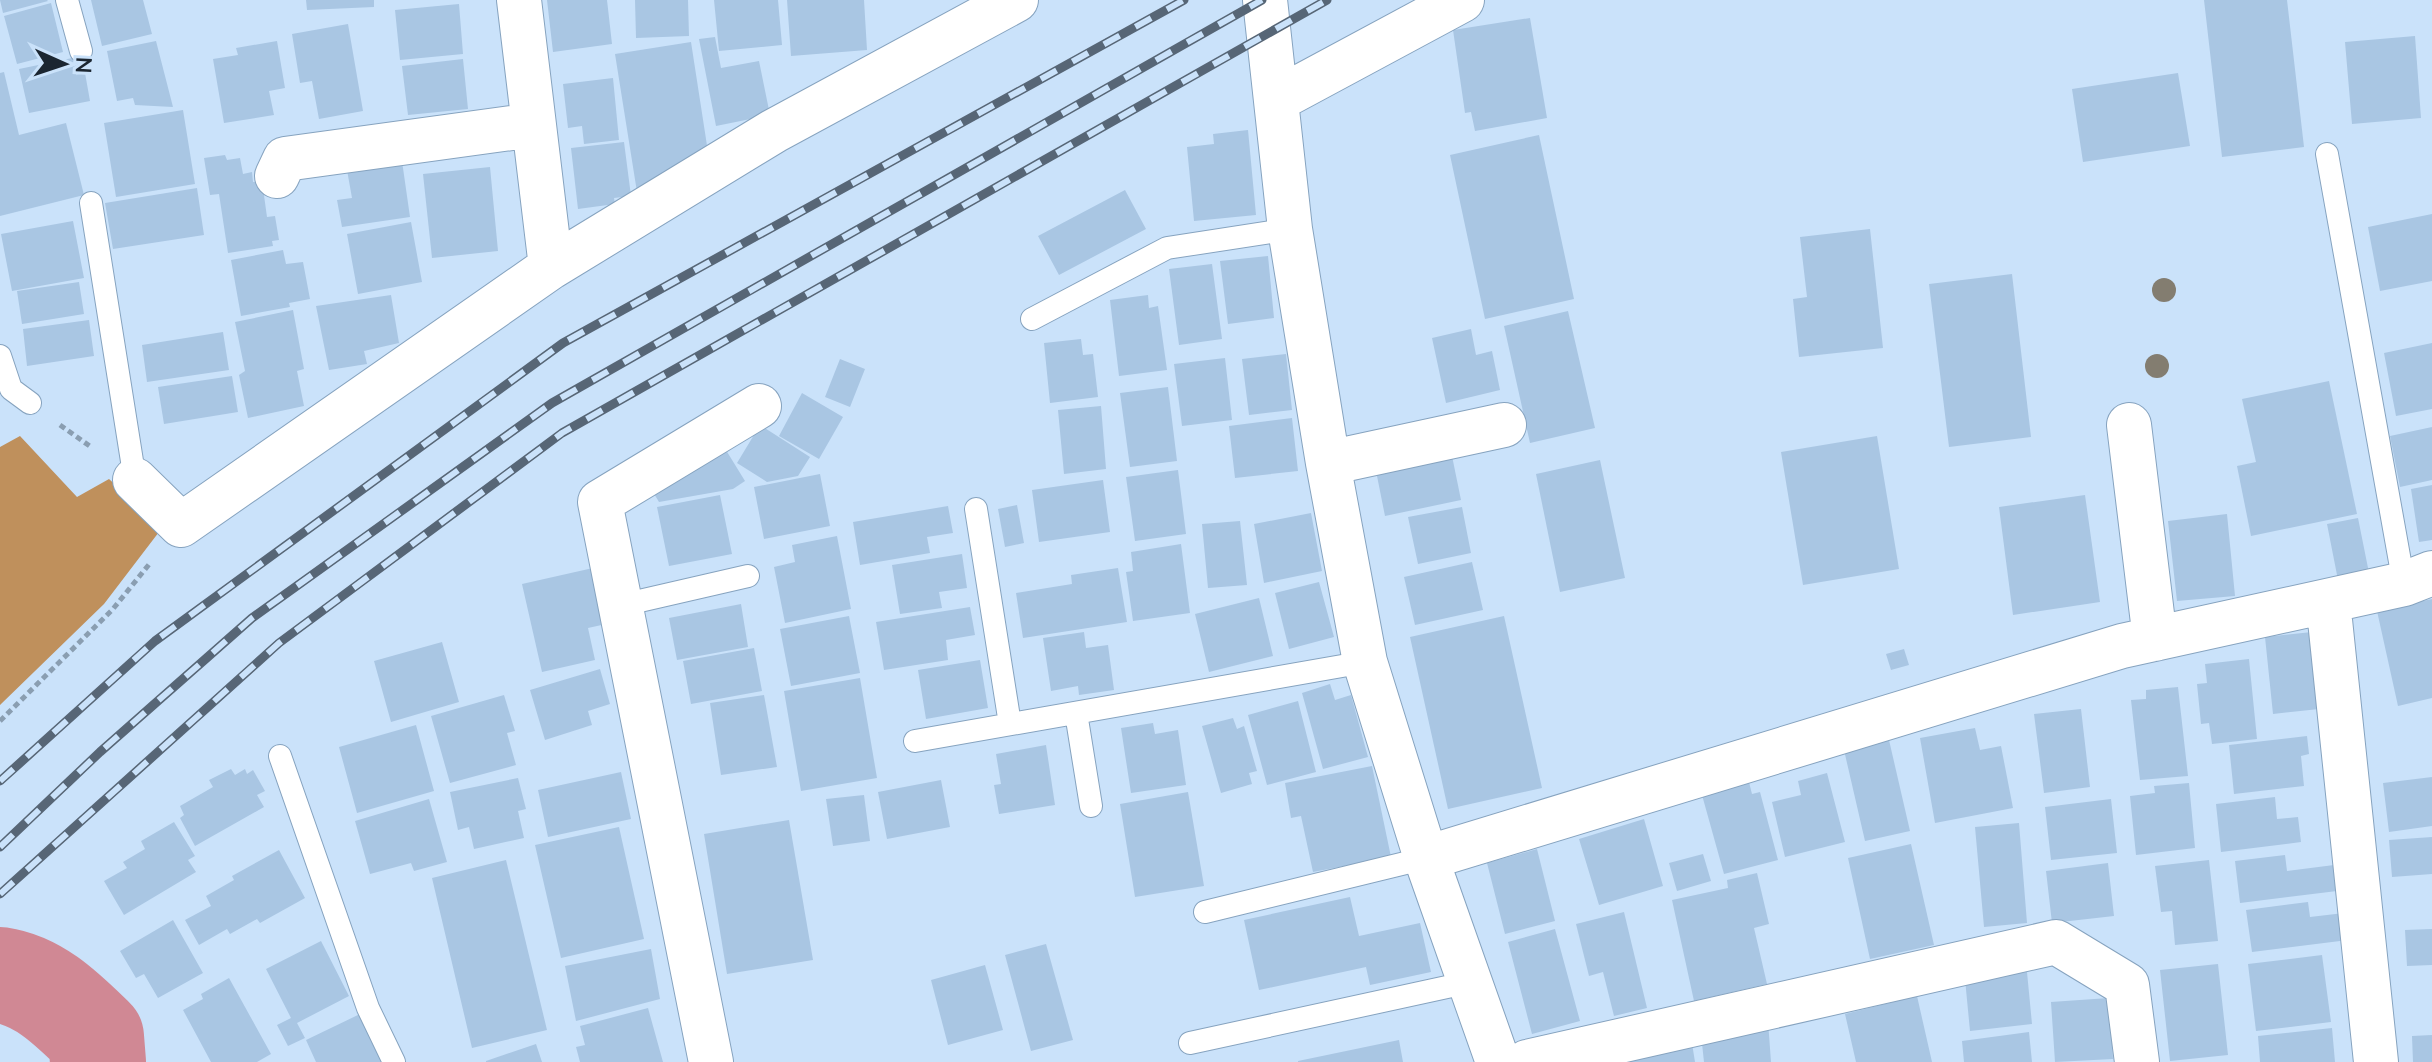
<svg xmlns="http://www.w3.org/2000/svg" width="2432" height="1062" viewBox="0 0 2432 1062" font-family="'Nunito Sans',sans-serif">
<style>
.forest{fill:#bf905c}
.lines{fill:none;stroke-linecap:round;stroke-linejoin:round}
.river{stroke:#d08894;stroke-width:96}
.building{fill:#a9c6e3}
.lane-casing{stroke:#86a3bf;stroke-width:24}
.street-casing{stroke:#86a3bf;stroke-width:46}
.path{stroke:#8a9eb1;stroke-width:5;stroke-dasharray:6 4;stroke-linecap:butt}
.lane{stroke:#fff;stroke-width:22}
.street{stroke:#fff;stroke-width:44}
.rail-casing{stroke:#576676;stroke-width:9}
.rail{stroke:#cae2fa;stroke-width:6;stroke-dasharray:18;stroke-linecap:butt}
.tree{fill:#837d70}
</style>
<rect width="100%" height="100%" fill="#cae2fa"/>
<!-- forest -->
<path class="forest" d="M20,436L77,497L109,479L162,528L104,604L0,705V447Z"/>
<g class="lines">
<!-- river -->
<path class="river" d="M0,975C40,981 68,1010 96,1037L98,1062"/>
</g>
<!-- building -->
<path class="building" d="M0,0H47L48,1L3,13Z
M91,0H143L152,34L102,46Z
M306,0H374V7L307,10Z
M547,0H607L612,44L553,52Z
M635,0H688L689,36L636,38Z
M714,0H778L782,45L719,51Z
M787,0H864L867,50L791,56Z
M2204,0H2287L2304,147L2222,157Z
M51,3L63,52L17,64L4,16Z
M459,4L463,54L400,60L395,10Z
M1530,18L1547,118L1475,131L1471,112L1465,113L1453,30Z
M348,24L363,111L319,119L312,81L300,83L292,34Z
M2415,36L2421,118L2352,124L2345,42Z
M715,37L721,68L759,61L770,115L716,126L699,39Z
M156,41L173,107L135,105L133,98L117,101L107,51Z
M277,41L285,88L269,91L274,115L224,123L213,59L238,55L236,48Z
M691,42L708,152L637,192L615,54Z
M82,56L90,101L29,113L19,69Z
M463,59L468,109L408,115L402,66Z
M4,72L19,135L66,123L84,195L0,216V73Z
M2178,73L2190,146L2083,162L2072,89Z
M613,78L619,140L584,144L582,126L568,128L563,84Z
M183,110L195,184L116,197L104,123Z
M1248,130L1256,215L1194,221L1187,147L1214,144L1213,134Z
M1539,135L1574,299L1485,319L1450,155Z
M624,142L631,196L614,198L615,204L578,209L571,148Z
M225,155L227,160L240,158L243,174L252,172L253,182L262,181L267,217L275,216L279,240L272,241L273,246L228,253L219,194L210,195L204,158Z
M402,161L410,217L342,227L337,200L352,198L347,170Z
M490,167L498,251L432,258L423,174Z
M197,188L204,235L113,249L105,203Z
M1125,190L1146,229L1059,275L1038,236Z
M2432,214V281L2380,291L2368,227Z
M73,221L84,278L12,291L1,234Z
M411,222L422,282L358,294L347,234Z
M1870,229L1883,348L1799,357L1793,299L1807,297L1800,237Z
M283,250L286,264L303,262L310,299L289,303L290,307L241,316L231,260Z
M1268,256L1274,318L1228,324L1220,261Z
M1212,264L1222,339L1179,345L1169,269Z
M2012,274L2031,437L1949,447L1929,284Z
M79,282L84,314L22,324L17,291Z
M391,295L399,343L364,351L367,364L329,370L316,306Z
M1148,295L1149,308L1158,306L1167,370L1119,376L1110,300Z
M293,310L304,369L297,371L304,406L248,418L239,375L245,371L235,322Z
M1568,311L1595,428L1530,443L1504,326Z
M89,320L94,356L27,366L23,329Z
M1471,329L1476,355L1492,351L1500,390L1446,403L1432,338Z
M223,332L229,370L147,382L142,345Z
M1081,339L1083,355L1093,354L1098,397L1050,403L1044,343Z
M2432,343V409L2396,416L2384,353Z
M1286,354L1292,410L1249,415L1242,359Z
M1225,358L1232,420L1182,426L1174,364Z
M840,359L865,369L850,407L825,397Z
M232,376L238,412L164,424L158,387Z
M2329,381L2357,514L2251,536L2237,466L2256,462L2242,399Z
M1168,387L1177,461L1130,467L1120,393Z
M802,393L843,417L819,459L779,436Z
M1101,406L1106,469L1064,474L1058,410Z
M1292,418L1298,471L1235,478L1229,426Z
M760,425L810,457L798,476L767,482L737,463Z
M2432,427V480L2400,487L2390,436Z
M1877,436L1899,569L1803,585L1781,452Z
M721,442L745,481L733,489L659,502L650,487Z
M1452,456L1461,500L1385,516L1376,471Z
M1600,460L1625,578L1560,592L1536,474Z
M1178,470L1186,534L1135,541L1126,477Z
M820,474L830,526L764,539L754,487Z
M1103,480L1110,532L1039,542L1032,490Z
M2432,485V540L2419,542L2411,489Z
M720,495L732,554L669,566L657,507Z
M2085,495L2100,602L2013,615L1999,507Z
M1017,505L1024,543L1005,547L998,509Z
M948,506L953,533L927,537L930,553L860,565L853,522Z
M1462,507L1471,553L1418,564L1408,517Z
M1311,513L1322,571L1264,583L1254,524Z
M2227,514L2235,596L2177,601L2168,521Z
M2358,518L2369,573L2338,580L2327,524Z
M1240,521L1247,585L1208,588L1202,524Z
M837,536L851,609L785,623L774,567L795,562L792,545Z
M1181,544L1190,613L1133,621L1126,572L1133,571L1131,552Z
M962,554L967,588L939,592L942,608L900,614L892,565Z
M1472,562L1483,610L1415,625L1404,577Z
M593,568L606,624L588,628L595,660L542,672L522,584Z
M1118,568L1127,622L1023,638L1016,593L1072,584L1071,575Z
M1319,582L1334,637L1289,649L1275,593Z
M1259,598L1273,656L1209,672L1195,614Z
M2432,599V698L2398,706L2377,611Z
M741,604L748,647L677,660L669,618Z
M970,607L975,635L946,640L948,660L884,670L876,622Z
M849,616L860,673L791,686L780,629Z
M1504,616L1542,788L1448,809L1410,637Z
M1084,632L1086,648L1108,645L1114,690L1079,695L1078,686L1051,691L1043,638Z
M2312,632L2319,709L2273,714L2265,637Z
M442,642L459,702L391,722L374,661Z
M754,648L762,691L691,704L683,661Z
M1904,649L1909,665L1891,670L1886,654Z
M2249,659L2257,739L2212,744L2209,723L2201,724L2197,684L2207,683L2205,664Z
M980,660L988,708L926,719L918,670Z
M600,669L610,704L588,711L592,725L545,740L530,690Z
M860,678L877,778L801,791L784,691Z
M1330,684L1335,700L1351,695L1368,757L1323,769L1302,693Z
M2178,687L2188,776L2140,780L2131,700L2146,699V690Z
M504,695L515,731L507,733L516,765L450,783L431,716Z
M764,695L777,767L721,775L710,703Z
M1298,701L1316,772L1267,785L1248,715Z
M2081,709L2090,787L2044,793L2034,714Z
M1233,718L1237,729L1244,726L1257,771L1249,773L1252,784L1221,793L1202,726Z
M1153,723L1155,734L1178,730L1186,785L1131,793L1121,728Z
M416,725L434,791L357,813L339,747Z
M1975,728L1980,750L2001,746L2013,808L1935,823L1920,738Z
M2307,736L2309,754L2301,756L2304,786L2234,794L2229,745Z
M1889,740L1910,831L1865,841L1844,750Z
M1046,745L1055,805L999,814L994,785L1001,784L996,754Z
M1372,766L1391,857L1313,872L1301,816L1291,818L1285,783Z
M231,769L235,775L245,769L247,774L253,770L265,791L257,795L264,807L195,846L180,818L184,815L180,806L213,787L209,780Z
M621,772L631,819L548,837L538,790Z
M1827,773L1845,842L1785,857L1772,802L1801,795L1798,781Z
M2432,777V826L2389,832L2383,783Z
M518,778L526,809L518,811L524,838L474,849L469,827L458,830L450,792Z
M941,780L950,827L887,839L878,792Z
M1749,782L1752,794L1760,792L1778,860L1724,874L1702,795Z
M2189,783L2195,848L2136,855L2130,796L2155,793L2154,786Z
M1188,792L1204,886L1135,897L1120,804Z
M864,795L870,841L833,846L826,799Z
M2275,797L2277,819L2298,817L2301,842L2221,852L2216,804Z
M429,799L447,862L414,871L411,863L370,874L355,821Z
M2111,799L2117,853L2051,860L2045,807Z
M1644,819L1663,886L1599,905L1579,839Z
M789,820L813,960L727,974L704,834Z
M174,822L195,856L188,860L196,872L124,915L104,881L127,868L123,862L145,849L141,841Z
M2019,823L2027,923L1984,927L1975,827Z
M619,827L644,939L561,958L535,845Z
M2432,837V874L2392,877L2389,840Z
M1911,844L1934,945L1870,959L1848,858Z
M1537,849L1555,921L1505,934L1487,863Z
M279,850L305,898L260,923L257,919L230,934L227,929L199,945L185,920L211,906L206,896L234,880L232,876Z
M1703,854L1711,881L1677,891L1669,863Z
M2285,855L2287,871L2334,865L2337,891L2240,903L2235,861Z
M506,860L547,1030L472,1048L432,878Z
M2209,860L2218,941L2175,945L2172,911L2161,912L2155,866Z
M2108,863L2114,916L2052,923L2046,871Z
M1757,873L1769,924L1754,928L1767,984L1694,1001L1672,900L1728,888L1727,880Z
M1350,897L1359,936L1420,923L1431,972L1370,985L1366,967L1259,990L1244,920Z
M2308,902L2310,917L2344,913L2348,940L2252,952L2246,910Z
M1624,912L1647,1008L1614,1016L1603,972L1589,976L1576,924Z
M173,920L203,973L158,998L144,974L136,978L120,951Z
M1555,929L1580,1021L1532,1034L1508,942Z
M2432,929V965L2407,966L2405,930Z
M321,941L349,996L297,1023L305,1038L288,1046L277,1025L291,1018L266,969Z
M1046,944L1073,1040L1031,1051L1005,955Z
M651,949L660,999L576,1021L565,966Z
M2322,955L2331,1022L2256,1031L2248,964Z
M2218,964L2228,1055L2170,1061L2160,970Z
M985,965L1003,1030L948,1045L931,980Z
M2027,972L2032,1024L1970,1031L1965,979Z
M229,978L271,1054L257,1062H211L183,1010L203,999L201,994Z
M1917,996L1932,1062H1856L1845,1014Z
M2109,998L2113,1059L2055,1062L2051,1002Z
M648,1008L663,1062H580L576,1047L585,1045L580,1026Z
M360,1014L383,1062H316L306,1040Z
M1768,1021L1771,1062H1704L1701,1034Z
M2332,1028L2335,1062H2260L2258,1036Z
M2029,1032L2032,1062H1964L1962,1041Z
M2432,1035V1062H2413L2412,1036Z
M1691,1037L1695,1062H1607Z
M1399,1040L1403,1062H1298V1061Z
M536,1044L542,1062H486V1061Z"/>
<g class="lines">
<defs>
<path id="lane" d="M67,0L81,51
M2327,154L2404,584
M91,203L135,480
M1032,319L1167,248L1290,229
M0,356L11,389L30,403
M976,509L1010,724
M622,605L748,576
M1076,713L1091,806
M915,741L1365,662
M280,756L368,1008L394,1062
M1205,912L1426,858
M1190,1043L1470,982"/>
<path id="street" d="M519,0L551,267
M1265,0L1290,229L1328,463L1365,662L1426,858L1498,1062
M1276,100L1462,0
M277,176L285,159L533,125
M2129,425L2155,639
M1328,463L1504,425
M135,480L181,525L551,267L774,131L1016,0
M2328,601L2376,1062
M1426,858L2122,646L2404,584L2432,573
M711,1062L600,502L759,406
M1527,1062L2056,942L2127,985L2137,1062"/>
</defs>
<!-- lane casing -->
<use href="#lane" class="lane-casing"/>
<!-- street casing -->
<use href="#street" class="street-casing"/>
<!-- path -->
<path class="path" d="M60,425L91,447
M0,721L113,609L151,562"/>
<!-- lane -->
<use href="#lane" class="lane"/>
<!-- street -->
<use href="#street" class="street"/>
<defs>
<path id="rail" d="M0,781L155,641L563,343L1184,0
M0,847L100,752L252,618L552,403L1262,0
M0,894L279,643L562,433L1327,0"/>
</defs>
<!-- rail casing -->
<use href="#rail" class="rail-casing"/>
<!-- rail -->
<use href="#rail" class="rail"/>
</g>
<!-- trees -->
<g class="tree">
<circle cx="2164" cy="290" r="12"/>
<circle cx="2157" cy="366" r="12"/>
</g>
<!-- north arrow -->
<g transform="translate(64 64) rotate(93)" stroke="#cae2fa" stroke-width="6" paint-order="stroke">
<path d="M0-6L14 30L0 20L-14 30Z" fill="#1b2631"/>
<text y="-12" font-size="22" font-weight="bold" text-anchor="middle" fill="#1b2631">N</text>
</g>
</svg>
